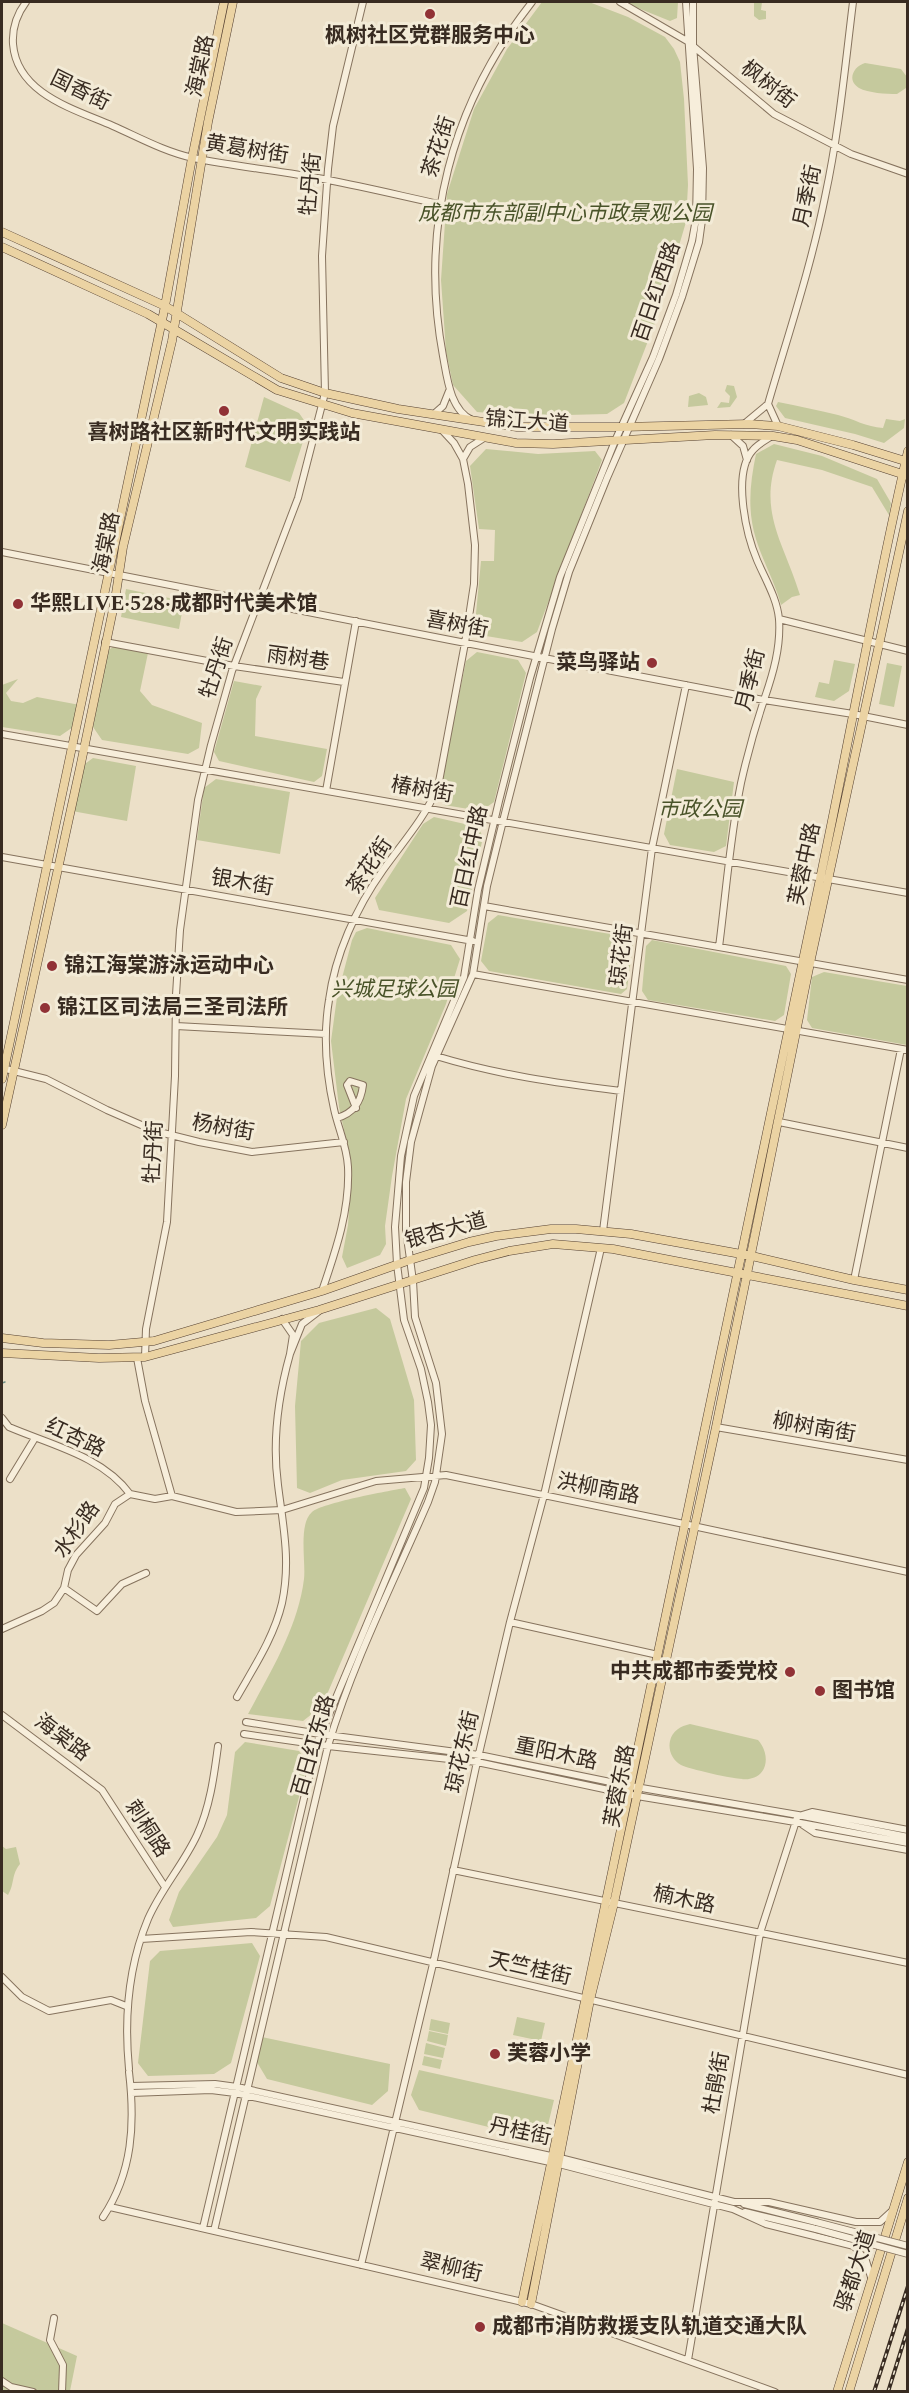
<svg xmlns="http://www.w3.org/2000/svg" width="909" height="2393" viewBox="0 0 909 2393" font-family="Spectral,'Noto Sans SC',serif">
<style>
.green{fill:#c5c99d}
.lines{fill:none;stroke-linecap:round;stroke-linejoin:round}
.stream{stroke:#708e86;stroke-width:1.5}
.minor-casing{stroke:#86735e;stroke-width:8}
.major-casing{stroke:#554132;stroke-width:9}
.minor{stroke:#f7eedb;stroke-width:6}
.major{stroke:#ebd3a3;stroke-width:8}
.rail-casing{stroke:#382b21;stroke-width:4}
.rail{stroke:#f3ebd7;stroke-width:1.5;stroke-dasharray:4.5;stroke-linecap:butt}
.minor-bridge-casing{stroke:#86735e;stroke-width:8;stroke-linecap:butt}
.minor-bridge{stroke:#f7eedb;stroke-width:6}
.poi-dot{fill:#913236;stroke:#f3ebd7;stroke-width:2}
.labels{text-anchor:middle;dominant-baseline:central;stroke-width:6;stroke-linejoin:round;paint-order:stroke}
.poi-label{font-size:21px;font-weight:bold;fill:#382b21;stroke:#f3ebd7;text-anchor:start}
.street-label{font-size:21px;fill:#382b21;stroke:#f3ebd7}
.park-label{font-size:21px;font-style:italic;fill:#495329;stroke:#f3ebd7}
</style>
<rect width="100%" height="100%" fill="#ece0c8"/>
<!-- green -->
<path class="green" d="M542,2H589L628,17L665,37L674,49L680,62L684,99L688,185L686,222L660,310L624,403L607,414L526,416L477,412L453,385L446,351L441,280L447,194L474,109L507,49Z
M623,2H678L677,18L670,21Z
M754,2H762L761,10L766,11V19L759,20L754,16Z
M865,63L901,69L907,77L906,88L897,94C886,94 868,93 859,88C846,80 854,66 865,63Z
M727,385L734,386L737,397L730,407L717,408L721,402L729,403L730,396L725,391Z
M699,393L706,397L708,405L688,407L689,396Z
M264,397L299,413L308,426L290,482L245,467Z
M778,402C798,406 818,410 838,415C854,419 866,427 883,428L886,419L900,421L905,419L904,428L884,443L855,434L785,418L776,406Z
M774,444L822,456L877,479L891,503L889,515L872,487L822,470L777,460C758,513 785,545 800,595L792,597L781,605C775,582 763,562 756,539C747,510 750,483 756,454Z
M486,449L538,454L595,451L602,460L537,632L522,642L480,635L475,624L481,561H494L495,530L479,529L470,466Z
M126,589L184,601L179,629L121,617Z
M113,647L148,653L140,691L152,705L202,723L199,748L188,754L102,740L93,727L107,651Z
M477,652L518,660L526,673L494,802L481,811L444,805L439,795L466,661Z
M834,660L855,664L849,691L834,701L815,697L819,682L829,684Z
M887,663L902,666L894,707L879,704Z
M18,679L6,693L11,701L23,703L37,697L80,705L76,725L60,736L2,727V685Z
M234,681L262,686L256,699L255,736L327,749L322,776L314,782L219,761L214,752Z
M93,758L136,766L127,821L72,811L82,766Z
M677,769L734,782L726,846L714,852L670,845L664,834Z
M216,779L290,792L280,854L197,840L204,788Z
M434,817L478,827L483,837L467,911L449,923L379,910L375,898L423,824Z
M498,915L628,937L633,944L627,989L621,994L489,971L481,961L488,923Z
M367,928L451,945L460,959L446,1004L406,1099L392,1176L385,1226L386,1244L380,1255L347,1268L342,1257L348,1225L351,1181L348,1148L339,1107L331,1041L337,997L352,940L356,932Z
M652,940L786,966L791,974L784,1015L775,1021L648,1000L642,991L646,946Z
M824,972L907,986V1045L812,1028L807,1020L812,977Z
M376,1308L390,1319L414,1400L416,1460L406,1471L342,1480L310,1493L297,1488L295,1406L301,1341L319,1323Z
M405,1488L411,1499L322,1706L303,1721L248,1714C271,1671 298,1627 304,1579C306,1562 298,1524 312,1512C322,1503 388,1491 405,1488Z
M690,1724L758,1740C770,1753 769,1776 749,1779C740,1781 689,1769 681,1765C672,1760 668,1750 670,1741C672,1731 681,1726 690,1724Z
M245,1742L299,1751L308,1763L270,1906L256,1918L173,1927L169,1920L179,1892L217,1837L227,1815L235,1752Z
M2,1846L6,1849L16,1847L20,1864C11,1875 15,1883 8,1895L2,1891Z
M252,1943L260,1956L231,2063L214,2074L148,2076L138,2063L150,1961L160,1951Z
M517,2017L545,2023L541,2041L513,2035Z
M431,2019L450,2023L448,2034L429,2030Z
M429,2031L448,2035L446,2046L427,2041Z
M257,2036L390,2064L388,2091L372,2105L267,2079L252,2054Z
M426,2043L445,2048L443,2058L424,2054Z
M424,2056L442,2060L440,2069L422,2065Z
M419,2070L554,2100L547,2129L533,2138L419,2110L411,2095Z
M2,2323L77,2356L70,2391H2Z"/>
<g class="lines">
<!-- stream -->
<path class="stream" d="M2,1383L5,1382"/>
<defs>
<path id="minor" d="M26,2C17,14 12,29 13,44C17,94 74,109 113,126C138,137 165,152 193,158C238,167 283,171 328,180C365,187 402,196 439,204
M620,2L687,41L774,114L851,154L908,174
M434,414L443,406L449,391
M472,420C450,410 447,377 443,356C419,227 451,105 532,2
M744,424L768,404
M778,426L768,404C788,335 811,267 825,197C839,132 845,67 853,2
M731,435L743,446L747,460
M463,459L470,447L484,438
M2,552L450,640L764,700L853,714L908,725
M779,619L908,651
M105,642L234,666L344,682
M2,734L908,893
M326,791L356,621
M2,857L473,941
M484,906L908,980
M719,947C726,893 730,837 741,783C747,756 755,727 764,700C773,674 781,647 779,619C777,598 765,579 757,560C746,534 732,473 753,450C758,444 766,440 772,436
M473,974L908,1050
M176,1026L326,1034
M436,1056C498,1075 557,1083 621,1091
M2,1068L46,1079L107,1110L155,1131L199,1142L252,1152L344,1142
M337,1118C354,1113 361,1102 363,1085L350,1081L347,1085L356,1108
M779,1122L908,1148
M603,1231L652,848L686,685
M854,1280L901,1049
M322,1291C336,1250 350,1210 348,1167C347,1146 338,1128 334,1109C326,1073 323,1036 329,1000C335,955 356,908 383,870C403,842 424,819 438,787L465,643L474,584L475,545L468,484L463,459L454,443L442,430
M282,1319L293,1335L290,1354L302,1324L319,1311
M145,1357L146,1329L167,1222L175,1076L176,995L180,930L198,800L211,745L232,671L298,498L325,393L322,256L328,169L333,126L363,2
M137,1358L145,1401L172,1496
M2,1418L9,1427C51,1445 102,1456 130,1494
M716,1427L908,1460
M10,1479L35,1438
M130,1494L155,1499L172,1496L236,1512L282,1510L376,1481L446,1475L684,1524L908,1572
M64,1588L97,1611L122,1584L146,1573
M510,1622L658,1655
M2,1629L42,1611L54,1603L64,1588L68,1570L76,1555L105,1523L115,1504L130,1494
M237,1697C254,1667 274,1637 282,1603C291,1561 283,1526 278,1485C272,1440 278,1397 290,1354
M2,1715L102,1790L165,1887
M246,1722L320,1734L479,1755L630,1786L798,1815L908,1837
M244,1734L328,1746L477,1762L637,1796L795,1822L908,1843
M802,1815L812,1812L908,1830
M803,1825L815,1833L908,1850
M453,1870L908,1963
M141,1939L251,1932L326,1937L908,2075
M2,1977L22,1997L49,2011L111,2000L126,2006
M129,2069C124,2017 128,1967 148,1919C161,1889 183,1865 197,1835C210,1807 214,1776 218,1746
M131,2086L215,2084L237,2087L560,2158L734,2202H769L856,2222H880L892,2211
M131,2093L211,2090L235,2093L559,2164L713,2204L733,2209L766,2224L854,2246L866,2261L871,2277
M744,2204L816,2222
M110,2207L531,2304L775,2392
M745,2212L816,2229
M103,2217C133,2172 135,2123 129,2072
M203,2228L317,1743L424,1488L429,1458L431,1425L428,1402L421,1369L404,1320L397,1264L395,1227L401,1156L414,1096L464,977L478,890L499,801L530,678L560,577L615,441L653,357L676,295L692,241L696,219L697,169L686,2
M214,2231L328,1746C353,1662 393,1583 428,1502L435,1482L442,1434L436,1383L415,1317L413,1281L406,1230V1182L411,1142L432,1066L473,974L487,886L503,821L552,629L569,572L607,478L659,359L682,297L699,242L702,220L703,168L693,46V2
M361,2265L433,1964L477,1762L510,1622L544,1495L601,1248
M54,2318L50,2340L63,2365L62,2392
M688,2360L760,1933L797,1818
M2,2381L11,2387L33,2392"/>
<path id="major" d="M2,232L165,306L281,378L325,393L398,409L517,427H621L749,424L778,426L853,445L908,462
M2,247L148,314L277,390L352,413L516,443L553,444L715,435L773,436L797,440L908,476
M2,1079L165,306L192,158L224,2
M2,1125L80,768L115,600L123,547L172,341L208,122L233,2
M2,1338L43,1343L109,1345L154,1341L322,1291L410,1260L469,1242L496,1236L551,1229H576L631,1234L752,1256L854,1280L908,1290
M2,1353L99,1358L145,1357L319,1310L475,1260L509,1251L553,1244L613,1249L908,1306
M522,2302C623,1828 719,1353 820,879C850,737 875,593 908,451
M531,2304L590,2000L614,1903L716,1427L810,963L908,511
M837,2392L908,2162
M849,2392L908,2198"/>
</defs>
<!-- minor casing -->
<use href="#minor" class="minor-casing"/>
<!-- major casing -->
<use href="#major" class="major-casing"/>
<!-- minor -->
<use href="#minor" class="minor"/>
<!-- major -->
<use href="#major" class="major"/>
<defs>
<path id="rail" d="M874,2392L908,2286
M888,2392L908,2328"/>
</defs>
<!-- rail casing -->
<use href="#rail" class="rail-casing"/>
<!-- rail -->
<use href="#rail" class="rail"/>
<defs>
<path id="minor-bridge" d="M816,2222L908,2246
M816,2229L908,2254"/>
</defs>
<!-- minor-bridge casing -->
<use href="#minor-bridge" class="minor-bridge-casing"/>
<!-- minor-bridge -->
<use href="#minor-bridge" class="minor-bridge"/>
</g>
<!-- markers -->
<g class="poi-dot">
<circle cx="430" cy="14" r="6"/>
<circle cx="224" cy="411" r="6"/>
<circle cx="18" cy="604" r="6"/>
<circle cx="652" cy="663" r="6"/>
<circle cx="52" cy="966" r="6"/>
<circle cx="45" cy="1008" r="6"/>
<circle cx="790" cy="1672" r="6"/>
<circle cx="820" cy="1691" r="6"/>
<circle cx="495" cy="2054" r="6"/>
<circle cx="480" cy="2327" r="6"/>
</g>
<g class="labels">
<!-- poi labels -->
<g class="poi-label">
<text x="430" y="36" text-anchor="middle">枫树社区党群服务中心</text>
<text x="224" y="433" text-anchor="middle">喜树路社区新时代文明实践站</text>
<text x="30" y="604">华熙LIVE·528·成都时代美术馆</text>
<text x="640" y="663" text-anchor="end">菜鸟驿站</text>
<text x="64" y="966">锦江海棠游泳运动中心</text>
<text x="57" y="1008">锦江区司法局三圣司法所</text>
<text x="778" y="1672" text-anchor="end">中共成都市委党校</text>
<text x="832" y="1691">图书馆</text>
<text x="507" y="2054">芙蓉小学</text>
<text x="492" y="2327">成都市消防救援支队轨道交通大队</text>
</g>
<!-- street labels -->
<g class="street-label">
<text transform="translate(201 66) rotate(-78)">海棠路</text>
<text transform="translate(768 85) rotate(38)">枫树街</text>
<text transform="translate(80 91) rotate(26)">国香街</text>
<text transform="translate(439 147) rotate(-72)">茶花街</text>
<text transform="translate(247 150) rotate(9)">黄葛树街</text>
<text transform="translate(311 184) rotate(-85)">牡丹街</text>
<text transform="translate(808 196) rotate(-78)">月季街</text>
<text transform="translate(657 292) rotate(-71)">百日红西路</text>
<text transform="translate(527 422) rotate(4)">锦江大道</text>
<text transform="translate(107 543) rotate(-79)">海棠路</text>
<text transform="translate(457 625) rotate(11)">喜树街</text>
<text transform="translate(298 659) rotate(8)">雨树巷</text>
<text transform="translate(217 668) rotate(-72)">牡丹街</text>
<text transform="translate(751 680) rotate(-76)">月季街</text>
<text transform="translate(422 790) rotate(10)">椿树街</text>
<text transform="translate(470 857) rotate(-78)">百日红中路</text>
<text transform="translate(805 864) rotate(-78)">芙蓉中路</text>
<text transform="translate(370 866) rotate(-56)">茶花街</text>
<text transform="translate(242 883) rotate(10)">银木街</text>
<text transform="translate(622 955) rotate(-83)">琼花街</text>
<text transform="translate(223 1128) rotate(10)">杨树街</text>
<text transform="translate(154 1152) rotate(-87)">牡丹街</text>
<text transform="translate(446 1231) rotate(-15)">银杏大道</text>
<text transform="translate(814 1428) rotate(10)">柳树南街</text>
<text transform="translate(75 1438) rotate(25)">红杏路</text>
<text transform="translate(598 1489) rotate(11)">洪柳南路</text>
<text transform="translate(77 1530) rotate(-55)">水杉路</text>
<text transform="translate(62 1738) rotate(37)">海棠路</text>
<text transform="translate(314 1746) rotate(-74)">百日红东路</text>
<text transform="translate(463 1752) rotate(-77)">琼花东街</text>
<text transform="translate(556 1754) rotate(12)">重阳木路</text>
<text transform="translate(620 1786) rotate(-79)">芙蓉东路</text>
<text transform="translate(147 1829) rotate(57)">刺桐路</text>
<text transform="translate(684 1900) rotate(12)">楠木路</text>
<text transform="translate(530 1969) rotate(13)">天竺桂街</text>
<text transform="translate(717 2083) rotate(-80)">杜鹃街</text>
<text transform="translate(520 2132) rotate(12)">丹桂街</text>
<text transform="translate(451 2268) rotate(13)">翠柳街</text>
<text transform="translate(856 2271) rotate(-72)">驿都大道</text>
</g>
<!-- park labels -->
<g class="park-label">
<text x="565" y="214">成都市东部副中心市政景观公园</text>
<text x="700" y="810">市政公园</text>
<text x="394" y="990">兴城足球公园</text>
</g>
</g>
<!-- border -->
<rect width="909" height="2393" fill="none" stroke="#382b21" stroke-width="6"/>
</svg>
